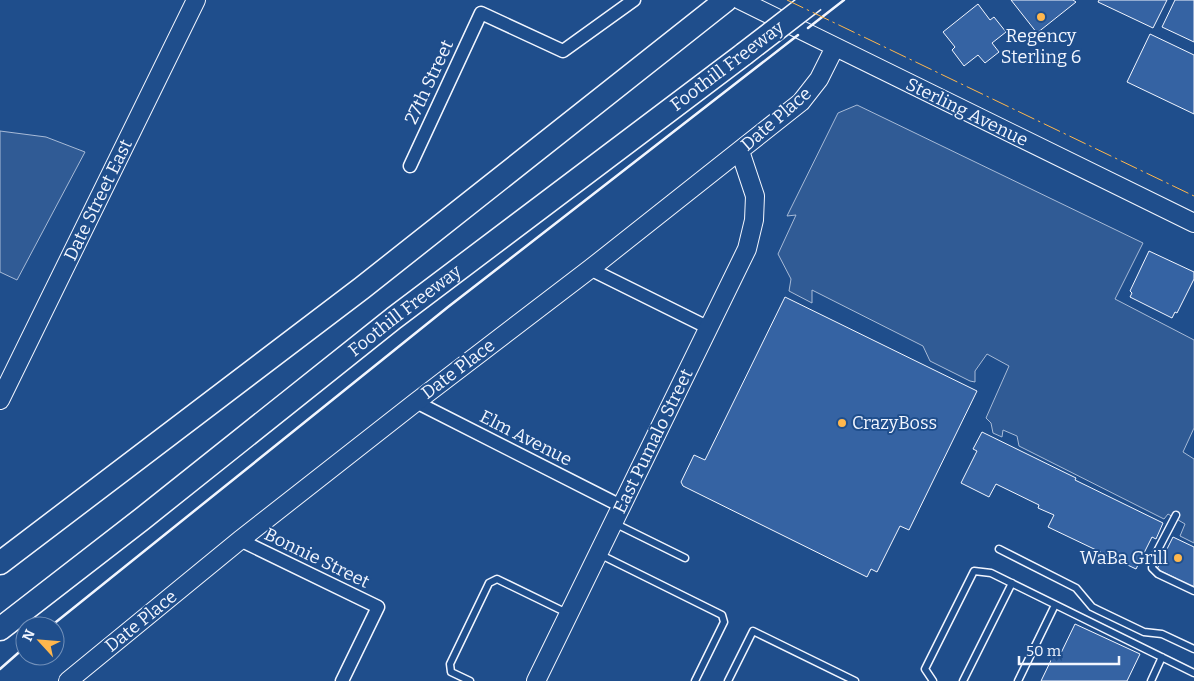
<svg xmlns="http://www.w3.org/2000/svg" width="1194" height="681" viewBox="0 0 1194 681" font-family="Bitter,serif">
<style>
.built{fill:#305b95;stroke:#a8bbd7}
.building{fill:#3563a3;stroke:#f2f6ff}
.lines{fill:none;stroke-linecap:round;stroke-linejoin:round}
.lane-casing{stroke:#f2f6ff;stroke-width:9}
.street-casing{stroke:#f2f6ff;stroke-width:15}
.secondary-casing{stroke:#f2f6ff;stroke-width:20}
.highway-casing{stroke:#f2f6ff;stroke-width:25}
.lane{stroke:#1f4e8c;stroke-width:6}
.street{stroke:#1f4e8c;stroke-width:12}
.secondary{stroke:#1f4e8c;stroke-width:18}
.highway{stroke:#1f4e8c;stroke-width:22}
.highway-bridge-casing{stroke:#f2f6ff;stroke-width:25;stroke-linecap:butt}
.highway-bridge{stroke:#1f4e8c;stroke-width:22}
.wall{stroke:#f2f6ff;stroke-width:2.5}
.power{stroke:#ffb74d;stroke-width:1;stroke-dasharray:18 4 2.5 4;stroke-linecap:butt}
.poi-dot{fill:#ffb74d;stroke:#1f4e8c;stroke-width:2}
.labels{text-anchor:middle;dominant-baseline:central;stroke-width:4;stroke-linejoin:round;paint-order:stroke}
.poi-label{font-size:18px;fill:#f2f6ff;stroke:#1f4e8c}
.street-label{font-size:18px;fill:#f2f6ff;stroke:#1f4e8c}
</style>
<rect width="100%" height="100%" fill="#1f4e8c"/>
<!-- built -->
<path class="built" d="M857,105L1143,243L1115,299L1194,340V428L1183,452L1194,459V543L1180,536L1185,524L1168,514L1164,519L1019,446L1017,436L1003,430L1002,437L993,433L991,423L986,418L1009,366L987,354L975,371V382L970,381L930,361L923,346L812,290V303L789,291L791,279L778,254L796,215L787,216L838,113Z
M0,131L46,137L85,152L17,280L0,272Z"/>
<!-- building -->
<path class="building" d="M1011,0H1073L1076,2L1037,33Z
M1099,0H1167L1153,28L1098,2Z
M1175,0H1194V42L1162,27Z
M978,4L990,20L994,17L1006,32L992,43L999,52L985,63L978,55L964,66L952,50L955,47L943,32Z
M1150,34L1194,55V114L1127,82Z
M1149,251L1194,272V279L1177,313L1175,312L1172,318L1130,297L1132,293L1130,291Z
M785,297L977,391L909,530L900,526L877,572L871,569L867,577L683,486L681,482L694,455L705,460Z
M982,432L1076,478L1075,480L1163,523L1156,539L1152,537L1136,569L1048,527L1054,515L1038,508L1039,505L996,484L989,497L961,483L977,451L973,449Z
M1173,537L1194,547V587L1192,586L1191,588L1176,581L1177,579L1157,569Z
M1075,624L1140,654L1127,681H1041L1056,650L1061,653Z"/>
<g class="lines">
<defs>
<path id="lane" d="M1176,515L1153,559L1152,568L1158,574L1194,591
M614,523L685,558
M999,549L1076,588L1092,607L1098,610L1144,632L1162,634L1194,649
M599,554L722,615L724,622L695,681
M470,681L451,672L450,664L489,583L497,579L567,613
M728,681L753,631L855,681
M933,681L925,669L974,571L991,573L1194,673
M963,681L1012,583
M1018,681L1055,605
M1151,681L1162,657"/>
<path id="street" d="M410,166L481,13L563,51L634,0
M590,269L709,328
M416,402L621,506
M240,540L378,607L342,681"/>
<path id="secondary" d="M740,0L1194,223
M0,400L196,0
M68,681L240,540L416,402L590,269L801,102L819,79L835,47
M536,681L747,249L754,220L755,196L740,151"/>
<g id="highway">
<path d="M0,563L362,288L726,0"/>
<path id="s1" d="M0,629L142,519L394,318L744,54"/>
</g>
</defs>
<!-- lane casing -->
<use href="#lane" class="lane-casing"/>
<!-- street casing -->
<use href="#street" class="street-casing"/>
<!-- secondary casing -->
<use href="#secondary" class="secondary-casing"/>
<!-- highway casing -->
<use href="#highway" class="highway-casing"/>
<!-- lane -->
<use href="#lane" class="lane"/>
<!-- street -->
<use href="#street" class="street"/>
<!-- secondary -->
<use href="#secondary" class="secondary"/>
<!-- highway -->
<use href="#highway" class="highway"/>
<defs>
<path id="highway-bridge" d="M744,54L814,0"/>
</defs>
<!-- highway-bridge casing -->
<use href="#highway-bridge" class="highway-bridge-casing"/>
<!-- highway-bridge -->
<use href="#highway-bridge" class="highway-bridge"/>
<!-- wall -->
<path class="wall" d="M808,28L844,0
M51,626L448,307L798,35
M0,669L25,647"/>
<!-- power -->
<path class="power" d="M787,0L1194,196"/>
</g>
<!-- markers -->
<g class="poi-dot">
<circle cx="1041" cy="17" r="5"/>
<circle cx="842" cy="423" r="5"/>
<circle cx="1178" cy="558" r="5"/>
</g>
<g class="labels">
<!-- poi labels -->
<g class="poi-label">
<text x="1041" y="36">Regency<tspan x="1041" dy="21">Sterling 6</tspan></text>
<text x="852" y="423" text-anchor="start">CrazyBoss</text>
<text x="1168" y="558" text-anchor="end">WaBa Grill</text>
</g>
<!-- street labels -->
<g class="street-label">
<text transform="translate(727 66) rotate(-37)">Foothill Freeway</text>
<text transform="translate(429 82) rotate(-65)">27th Street</text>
<text transform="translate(967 112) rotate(26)">Sterling Avenue</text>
<text transform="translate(776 119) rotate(-41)">Date Place</text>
<text transform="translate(98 200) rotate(-64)">Date Street East</text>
<text stroke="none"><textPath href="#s1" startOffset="515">Foothill Freeway</textPath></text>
<text transform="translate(458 369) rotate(-37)">Date Place</text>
<text transform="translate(526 438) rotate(27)">Elm Avenue</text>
<text transform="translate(653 441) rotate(-64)">East Pumalo Street</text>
<text transform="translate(317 558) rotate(26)">Bonnie Street</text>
<text transform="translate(141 621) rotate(-39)">Date Place</text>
</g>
</g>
<!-- north arrow -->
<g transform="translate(40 641) rotate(296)"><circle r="24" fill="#1f4e8c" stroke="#7391ba"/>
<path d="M0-4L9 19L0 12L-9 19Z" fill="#ffb74d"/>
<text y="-8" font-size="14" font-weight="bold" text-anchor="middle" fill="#f2f6ff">N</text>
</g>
<!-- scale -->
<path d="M1019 656v8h100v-8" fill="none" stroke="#f2f6ff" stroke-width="2.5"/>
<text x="1026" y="656" font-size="15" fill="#f2f6ff" stroke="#1f4e8c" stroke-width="4" paint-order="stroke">50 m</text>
</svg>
